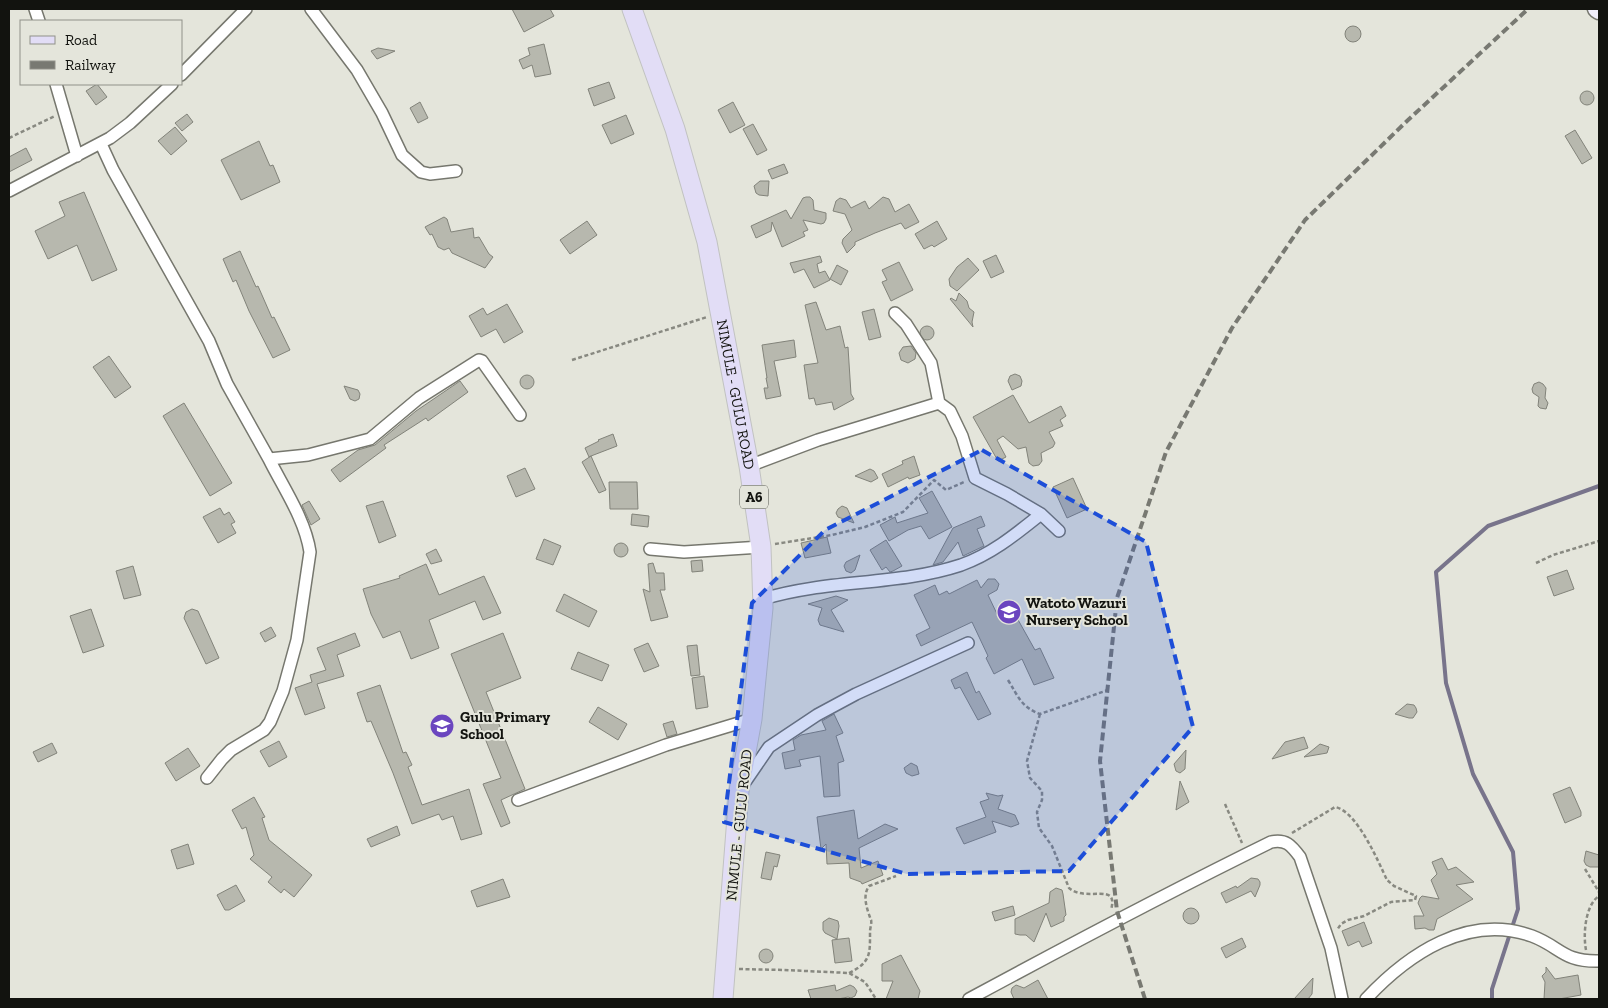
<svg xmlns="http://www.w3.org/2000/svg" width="1608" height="1008" viewBox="0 0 1608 1008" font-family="'Zilla Slab',serif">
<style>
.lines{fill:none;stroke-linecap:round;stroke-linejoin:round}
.stream{stroke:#78748b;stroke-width:4}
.building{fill:#b7b8ae;stroke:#82837a}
.minor-casing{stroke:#76776e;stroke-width:14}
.secondary-casing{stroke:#76776e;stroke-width:19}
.primary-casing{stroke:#c1c2c1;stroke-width:21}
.path{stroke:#888981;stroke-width:2.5;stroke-dasharray:4 2.5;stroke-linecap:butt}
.minor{stroke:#fff;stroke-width:11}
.secondary{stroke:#f0eefa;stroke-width:16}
.primary{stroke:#e2ddf6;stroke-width:19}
.rail{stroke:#787972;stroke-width:4;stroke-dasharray:8 4;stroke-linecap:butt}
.marked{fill:#1d4ed8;fill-opacity:0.2;stroke:#1d4ed8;stroke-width:4;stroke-dasharray:10 6;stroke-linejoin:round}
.labels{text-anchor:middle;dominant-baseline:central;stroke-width:4;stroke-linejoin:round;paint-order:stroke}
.shield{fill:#e4e5db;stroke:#51524c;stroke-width:1}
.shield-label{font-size:14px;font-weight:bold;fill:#12130f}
.street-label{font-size:15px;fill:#12130f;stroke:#e4e5db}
.poi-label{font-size:15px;font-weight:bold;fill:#12130f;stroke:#e4e5db;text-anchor:start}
</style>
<rect width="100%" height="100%" fill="#e4e5db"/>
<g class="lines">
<!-- stream -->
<path class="stream" d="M1492,999V989L1518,909L1513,852L1473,774L1446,683L1436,572L1488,526L1599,486"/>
</g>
<!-- building -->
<path class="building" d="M512,9H550L554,16L524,32Z
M1345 34a8 8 0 1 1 16 0a8 8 0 1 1-16 0Z
M544,44L551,74L535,77L532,65L523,69L519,60L530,55L528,48Z
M378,48L395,51L377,59L371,51Z
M609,82L615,98L594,106L588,89Z
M97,84L107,97L96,105L86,91Z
M1580 98a7 7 0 1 1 14 0a7 7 0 1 1-14 0Z
M420,102L428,118L418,123L410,108Z
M733,102L745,125L730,133L718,110Z
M187,114L193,122L182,131L175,123Z
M626,115L634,134L611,144L602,125Z
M753,124L767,150L757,155L743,129Z
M175,127L187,141L171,155L158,141Z
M1575,130L1592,158L1582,164L1565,136Z
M259,141L270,166L273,165L280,182L241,200L221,160Z
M26,148L32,160L9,172V157Z
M784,164L788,173L772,179L768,170Z
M760,181H769L768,196L759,195L756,193L754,186Z
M84,192L117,270L92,281L77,245L48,259L35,231L65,216L59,202Z
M806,197H810L813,200L814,210L826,213V219L824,223L821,224L803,220L808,230L803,232L805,236L782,247L772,222L771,231L756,238L751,226L786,210L791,219L803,198Z
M883,197L889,199L895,212L909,204L919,222L905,229L901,223L875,233L855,242V245L847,253L842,243L843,239L852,230L845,214L833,211L836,201L840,198L846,200L851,208L865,201L869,209Z
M444,217L447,219L451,232L473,228L474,238L479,237L489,254L493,257L485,268L452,253L449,248L444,250L438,247L432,234L430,235L425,227Z
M587,221L597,235L570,254L560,240Z
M937,221L947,239L934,247L932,245L924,249L915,234Z
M240,251L256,287L258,286L272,318L274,317L290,350L273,358L249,311L236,280L233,282L223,259Z
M996,255L1004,272L991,278L983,261Z
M820,256L822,262L817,264L819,273L825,271L830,280L814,288L804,269L794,273L790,263Z
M968,258L979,270L957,291L950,286L949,279L957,267Z
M899,262L913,290L891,301L882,282L887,280L882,270Z
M837,265L848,271L841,285L830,279Z
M959,293L967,301L969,308L974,312L972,322L973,327L950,299L951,298L956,301Z
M816,302L826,330L840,326L845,348L848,347L851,394L854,399L834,410L832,402L816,405L814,398L809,399L804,365L818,363L805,305Z
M507,304L523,332L504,343L496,329L481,337L469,316L483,308L487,315Z
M874,309L881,337L869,340L862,312Z
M920 333a7 7 0 1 1 14 0a7 7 0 1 1-14 0Z
M794,340L796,357L774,361L781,396L766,399L764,388H768L766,378H767L762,345Z
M911,346L916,353L915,359L908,363L901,360L899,353L903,347Z
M109,356L131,387L115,398L93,367Z
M1015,374L1020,376L1022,381L1021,386L1012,390L1008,381L1010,376Z
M520 382a7 7 0 1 1 14 0a7 7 0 1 1-14 0Z
M460,381L468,392L428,421L426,418L384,445L386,448L340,482L331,470L358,450L375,445L416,411Z
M1539,382L1543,384L1546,388L1545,398L1548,403L1546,409L1540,408L1538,406L1539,397L1533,393L1532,389L1534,384Z
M344,386L358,390L360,394L359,399L355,401L350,399Z
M1013,395L1029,423L1061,406L1066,416L1060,420L1063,426L1049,432L1055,443L1053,447L1041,453L1042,461L1039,465L1033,466L1029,463L1026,447L1018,449L1003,436L997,440L1006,457L998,461L973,417Z
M184,403L232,483L210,496L163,416Z
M613,434L617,446L591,456L606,490L599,493L582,462L591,456L589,457L585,448L599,441L598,440Z
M914,456L920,475L909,479L908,477L888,487L882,474L903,464L902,461Z
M525,468L535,489L516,497L507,476Z
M870,469L874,471L878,478L871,482L855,476Z
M1073,478L1087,509L1067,518L1053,487Z
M609,482H637L638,509H610Z
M932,491L952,527L929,539L921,526L908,530L889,541L880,525L895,517L897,523L928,513L919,498Z
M309,501L320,519L311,525L302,505Z
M383,501L396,536L379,543L366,506Z
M842,506L847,508L854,523L838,517L836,513L838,509Z
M220,508L224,515L229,512L235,522L231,524L236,533L218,543L203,517Z
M632,514L649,516L648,527L631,525Z
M981,516L985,526L977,529L984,546L963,556L958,542L943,562L933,565L953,528Z
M827,537L831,553L805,558L801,543Z
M544,539L561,546L553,565L536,559Z
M886,540L902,566L893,571L890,572L886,567L882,570L870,550Z
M614 550a7 7 0 1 1 14 0a7 7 0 1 1-14 0Z
M436,549L442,561L431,564L426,554Z
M860,555L855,570L851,573L846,571L844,566L846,562Z
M702,560L703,571L692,572L691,561Z
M653,563L656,573H664L665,590H660L668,617L651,621L643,589L650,592L648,564Z
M426,564L439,595L484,576L501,613L483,620L475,601L429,620L439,648L411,659L400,631L383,638L371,614L363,589L400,578L399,576Z
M133,566L141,595L124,599L116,571Z
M1567,570L1574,589L1554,596L1547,577Z
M988,579H995L999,584L997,590L988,595L998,616L1012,609L1035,650L1040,648L1054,678L1034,685L1022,659L994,674L986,658L988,656L972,622L921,646L916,635L930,628L914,595L935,585L939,595L947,591L949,594L977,580L981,588Z
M564,594L597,611L589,627L556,611Z
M836,596L848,600L831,610L844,632L820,625L818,620L822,608L808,604Z
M91,609L104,646L83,653L70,616Z
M192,609L198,611L219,658L206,664L184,618L186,612Z
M271,627L276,636L265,642L260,633Z
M355,633L360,646L337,655L344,676L317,684L325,708L305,715L295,688L312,682L310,675L326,670L317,648Z
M503,633L521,678L486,692L525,789L501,800L510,823L501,827L483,784L501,778L451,654Z
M648,643L659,666L644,672L634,649Z
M697,645L700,675L691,676L687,646Z
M578,652L609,665L602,681L571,669Z
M967,672L976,693L979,691L991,714L978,720L960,687L955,689L951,680Z
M704,676L708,707L696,709L692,678Z
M380,685L403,753L406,752L412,765L408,767L422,805L469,789L482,834L461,840L453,816L442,820L439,814L412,824L393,773L371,721L367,722L357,693Z
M1407,704L1414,705L1416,708L1417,712L1413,718H1409L1395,714Z
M598,707L627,724L618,740L589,722Z
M834,714L843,733L836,736L844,761L838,763L840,796L824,797L820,756L799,760L801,766L785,769L782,753L795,750L793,740L801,735L826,730L822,721Z
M673,721L677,734L667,737L663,724Z
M1304,737L1308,748L1272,759L1285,742Z
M279,741L287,757L269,767L260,751Z
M52,743L57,753L38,762L33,752Z
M1320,744L1329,747L1327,753L1304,757Z
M188,748L200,766L176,781L165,763Z
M1186,750L1185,769L1180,773L1176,771L1174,764Z
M911,763L917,766L919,774L912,776L906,773L904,768Z
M1180,781L1189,802L1176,810Z
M1570,787L1581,812V816L1565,823L1553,794Z
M986,793L998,796L1003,795L998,809L1015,815L1019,824L1011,827L992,821L996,832L964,844L956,828L986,817L980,802L989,799Z
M254,797L265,817L262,818L269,840L312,875L294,897L284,889L281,893L268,882L272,877L250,859L254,855L246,827L242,829L232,810Z
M854,810L858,839L885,824L898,829L859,848L861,868L878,861L883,875L862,884L861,882L850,878L849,863L827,864L826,844L821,849L817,817Z
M397,826L400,835L371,847L367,839Z
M188,844L194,864L177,869L171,850Z
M1586,851L1599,855V867H1590L1586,865L1584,861Z
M766,852L780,855L777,867L774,866L771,880L761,878Z
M1442,858L1448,870L1456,867L1474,882L1456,885L1473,899L1437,919L1434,930H1429L1425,928L1415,929L1414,916H1424L1418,903L1420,898L1422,896L1439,899L1431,880L1437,874L1432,862Z
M1251,878L1258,879L1260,882V885L1255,897L1251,891L1226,903L1221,893L1236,886L1237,888Z
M503,879L510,897L477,907L471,891Z
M236,885L245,901L229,910H225L217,895Z
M1056,888L1062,890L1063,894L1066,915L1064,917V921L1051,927L1046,913L1034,942L1026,935H1020L1015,934V919L1049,903L1050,892Z
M1013,906L1015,915L995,921L992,912Z
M1183 916a8 8 0 1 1 16 0a8 8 0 1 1-16 0Z
M829,918L838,921L839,926L837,939L825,933L823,930V922Z
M1364,922L1372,943L1362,947L1359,941L1348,946L1342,931Z
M849,938L852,961L835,963L832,940Z
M1242,938L1246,947L1226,958L1221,948Z
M759 956a7 7 0 1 1 14 0a7 7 0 1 1-14 0Z
M901,955L920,991L918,999H886L893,981H882V964Z
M1546,967L1555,979L1578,975L1581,995L1559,999H1544L1545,982L1542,976L1546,972Z
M1313,978L1312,994L1308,999H1294Z
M1038,980L1048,999H1014L1011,992L1012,988L1016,985L1024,988Z
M835,985L836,991L850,985L854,987L857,991L855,996L851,998L848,997L838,999H811L808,990Z"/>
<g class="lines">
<defs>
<path id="minor" d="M35,9L39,21
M311,9L357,70L382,113L402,155L421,172L430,174L456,171
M181,75L246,9
M56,84L77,156
M101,144L113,170L209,341L227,384L269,459L308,455L370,439L419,398L479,360L482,361L520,415
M9,191L110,138L130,123L172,84
M895,313L906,324L931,363L939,403
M749,466L818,440L939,403L950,411L962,436L975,478L1007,494L1041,514L1059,531
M650,549L684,552L761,547
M763,599C828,579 897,586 961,565C992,554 1016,534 1041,514
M207,778L222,759L231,750L264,730L270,722L283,691L297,640L310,552C305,519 284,489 269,459
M745,782L769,747L817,715L856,694L968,643
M518,800L666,745L752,719
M969,999C1069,945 1169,892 1271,842C1286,839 1291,845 1300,857L1331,948L1342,999
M1366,999C1408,954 1468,913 1532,936C1561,947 1563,962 1599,961"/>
<path id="secondary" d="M1596,9L1599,11"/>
<g id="primary">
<path id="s1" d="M632,9L675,129L707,242L749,466L761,547L763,608L752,719L739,791L723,999"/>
</g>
</defs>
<!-- minor casing -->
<use href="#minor" class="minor-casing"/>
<!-- secondary casing -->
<use href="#secondary" class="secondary-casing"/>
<!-- primary casing -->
<use href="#primary" class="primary-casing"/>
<!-- path -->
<path class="path" d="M9,138L55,116
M572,360L707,317
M775,544L832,535L865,527L903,512L934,480L946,490L964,482
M1536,563L1553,555L1599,541
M1008,680C1018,696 1021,707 1040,714L1108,690
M1040,714L1027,761L1030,778L1042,791V800L1037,812L1039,828L1052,846L1069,888C1087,903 1119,881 1111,910
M1225,804L1242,843
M1292,833L1335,807C1357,811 1378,861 1387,880L1394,886L1416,896L1415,900L1391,902L1364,916L1348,920L1341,924L1337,930
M1585,869L1599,892
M1586,950C1583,935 1585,905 1599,896
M739,969L784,970L849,973L865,982L876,999
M849,973C871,962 870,954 870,932C870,928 872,923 871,920C867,909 862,896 869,886L896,876"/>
<!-- minor -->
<use href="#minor" class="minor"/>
<!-- secondary -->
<use href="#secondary" class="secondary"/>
<!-- primary -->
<use href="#primary" class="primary"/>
<!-- rail -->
<path class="rail" d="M1145,999L1117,911L1100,761L1117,598L1166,452L1232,328L1305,220L1407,121L1528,9"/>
</g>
<!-- marked area -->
<path class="marked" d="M982,450L1146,542L1193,727L1069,871L907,874L724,822L752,603L825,530Z"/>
<!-- icons -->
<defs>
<symbol id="school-disc" viewBox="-11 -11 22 22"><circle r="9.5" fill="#6b46bf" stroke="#e4e5db"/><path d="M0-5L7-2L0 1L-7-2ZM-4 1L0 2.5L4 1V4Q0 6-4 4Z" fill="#fff"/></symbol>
</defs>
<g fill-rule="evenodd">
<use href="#school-disc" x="995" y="598" width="28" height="28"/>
<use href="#school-disc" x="428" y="712" width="28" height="28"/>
</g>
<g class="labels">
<!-- shield labels -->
<rect class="shield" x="740" y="485.5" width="28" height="23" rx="4"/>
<g class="shield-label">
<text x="754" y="497">A6</text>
</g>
<!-- street labels -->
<g class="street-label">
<text stroke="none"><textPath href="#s1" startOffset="400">NIMULE - GULU ROAD</textPath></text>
<text transform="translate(739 825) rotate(-84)">NIMULE - GULU ROAD</text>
</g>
<!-- poi labels -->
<g class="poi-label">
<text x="1026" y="603">Watoto Wazuri<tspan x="1026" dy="17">Nursery School</tspan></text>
<text x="460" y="717">Gulu Primary<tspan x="460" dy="17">School</tspan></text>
</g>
</g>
<!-- border -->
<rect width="1608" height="1008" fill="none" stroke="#12130f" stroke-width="20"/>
<!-- legend -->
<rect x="20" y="20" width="162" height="65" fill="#e4e5db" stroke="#909189"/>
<rect x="30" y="36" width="25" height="8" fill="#e2ddf6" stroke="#909189"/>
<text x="65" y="45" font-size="15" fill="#12130f">Road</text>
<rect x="30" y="61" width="25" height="8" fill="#787972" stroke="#909189"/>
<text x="65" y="70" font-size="15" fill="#12130f">Railway</text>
</svg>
